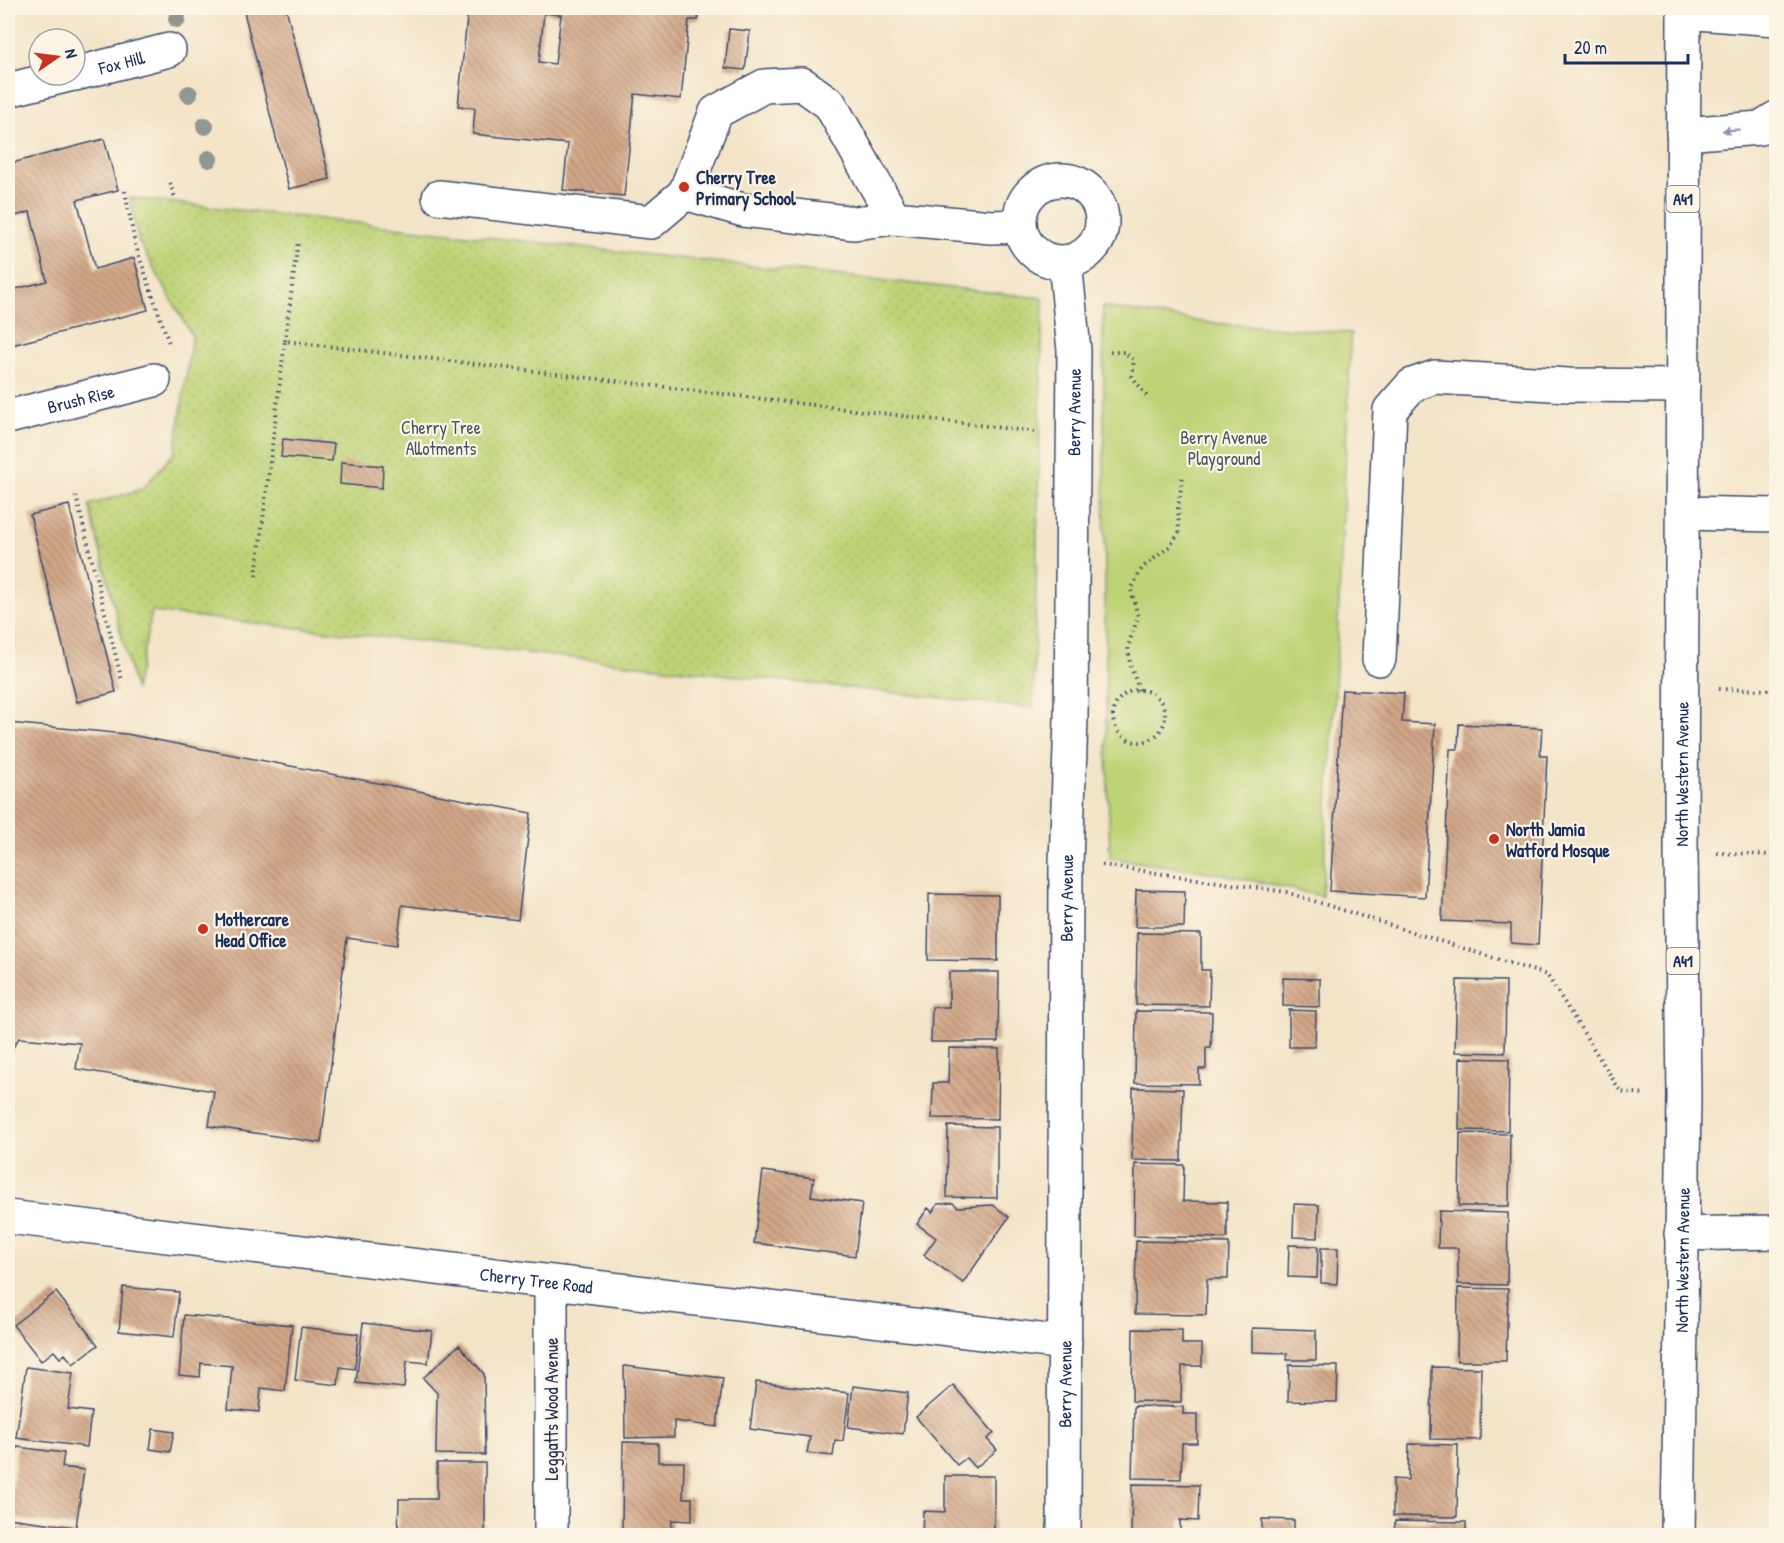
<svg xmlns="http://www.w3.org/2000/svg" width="1784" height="1543" viewBox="0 0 1784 1543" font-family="'Patrick Hand',sans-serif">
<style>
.grass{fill:url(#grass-dots);stroke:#6c816a;stroke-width:1.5}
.park{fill:#bed376;stroke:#6c816a;stroke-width:1.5}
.building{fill:url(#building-back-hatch);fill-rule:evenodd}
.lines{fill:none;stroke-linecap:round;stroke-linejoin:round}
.minor-casing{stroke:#3b4a6e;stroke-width:36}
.highway-casing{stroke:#3b4a6e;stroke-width:36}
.path{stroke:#3b4a6e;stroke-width:4;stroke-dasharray:1.5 4.5;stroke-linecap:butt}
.minor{stroke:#fff;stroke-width:33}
.highway{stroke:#fff;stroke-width:33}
.tree{fill:#939791}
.oneway{fill:#8d97ae}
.poi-dot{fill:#c8321e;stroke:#fcf5e5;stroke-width:2}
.labels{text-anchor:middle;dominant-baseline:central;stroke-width:4.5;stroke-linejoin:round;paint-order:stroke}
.shield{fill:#fcf5e5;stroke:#5e6a86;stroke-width:1.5}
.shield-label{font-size:16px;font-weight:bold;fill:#1b2f5e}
.street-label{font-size:18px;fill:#1b2f5e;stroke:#fcf5e5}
.poi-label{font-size:18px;font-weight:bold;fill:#1b2f5e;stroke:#fcf5e5;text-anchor:start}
.park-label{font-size:18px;fill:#445864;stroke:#fcf5e5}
</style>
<defs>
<pattern id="grass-dots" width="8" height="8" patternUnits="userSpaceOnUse" patternTransform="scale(1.5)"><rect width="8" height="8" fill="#bed376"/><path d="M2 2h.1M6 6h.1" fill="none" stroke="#a3b568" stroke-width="1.8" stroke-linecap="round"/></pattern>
<pattern id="building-back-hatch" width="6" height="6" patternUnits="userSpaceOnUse" patternTransform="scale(1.5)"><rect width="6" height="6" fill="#d2a787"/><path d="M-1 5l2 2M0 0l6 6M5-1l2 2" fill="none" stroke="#aa8872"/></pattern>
</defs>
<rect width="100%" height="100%" fill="#fcf5e5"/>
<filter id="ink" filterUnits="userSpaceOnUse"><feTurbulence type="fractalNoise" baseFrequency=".0167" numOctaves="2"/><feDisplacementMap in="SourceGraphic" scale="12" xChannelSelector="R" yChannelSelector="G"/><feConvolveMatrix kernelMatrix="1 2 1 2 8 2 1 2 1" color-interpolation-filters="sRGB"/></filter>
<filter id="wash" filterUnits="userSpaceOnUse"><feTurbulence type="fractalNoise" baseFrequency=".008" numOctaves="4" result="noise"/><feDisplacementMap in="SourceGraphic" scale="24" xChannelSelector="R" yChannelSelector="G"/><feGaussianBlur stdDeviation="1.35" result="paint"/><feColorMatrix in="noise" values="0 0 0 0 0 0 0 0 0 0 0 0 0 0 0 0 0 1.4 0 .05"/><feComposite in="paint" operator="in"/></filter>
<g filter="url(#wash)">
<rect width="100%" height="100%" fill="#f3e4c7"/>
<!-- grass -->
<path class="grass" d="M130,198L1043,298L1033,708L152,612L135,690L89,505L142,489L175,452L192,336L138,240Z"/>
<!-- park -->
<path class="park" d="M1103,307L1210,323L1351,333L1335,690L1322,896L1223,874L1110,858L1106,717Z"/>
<g id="blocks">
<!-- building -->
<path class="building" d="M243,8H286L330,179L289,189Z
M468,8H699L698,20H689L681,99L635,94L624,196L563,190L568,144L473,134L475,108L458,106ZM544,13L561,15L555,64L539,62Z
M729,29L750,31L745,70L725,68Z
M104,139L118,190L77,200L95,269L134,258L148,310L8,346V291L47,281L30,212L8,218V164Z
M283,439L334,444L332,461L281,457Z
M341,462L383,466L382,488L340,484Z
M69,505L116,692L77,702L30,515Z
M1342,690L1404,693L1402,722L1435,724L1425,897L1330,891Z
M8,723L126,734L531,813L518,920L402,905L397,945L347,938L321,1143L209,1126L214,1091L76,1069L80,1043L19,1038L8,1055Z
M1459,724L1542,728L1540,756H1547L1538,945L1511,943V924L1442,921L1450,749H1458Z
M1136,890L1185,891L1184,927H1135Z
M929,894L998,895V961L928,960Z
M1137,933L1201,934V970H1210L1209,1006L1136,1005Z
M949,972H999L998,1042H931L932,1007H949Z
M1283,978L1320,979V1007L1283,1006Z
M1457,980L1506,981L1505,1053L1455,1052Z
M1289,1010L1316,1011L1315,1047H1289Z
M1136,1011L1212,1012L1211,1048H1206V1069H1199V1084L1135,1083Z
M949,1048L999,1049L998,1119L932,1118L933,1083H948Z
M1460,1058L1509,1059L1508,1131L1459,1130Z
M1133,1088L1183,1089L1181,1161L1132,1160Z
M948,1126L997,1127V1198L947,1197Z
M1460,1133L1510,1134L1509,1206H1459Z
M1135,1164L1184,1165L1183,1201L1227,1202V1238L1134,1236Z
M763,1171L814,1178L811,1196L862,1203L855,1256L754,1243Z
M953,1203L958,1207L993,1205L1009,1217L963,1283L924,1255L936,1238L917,1224L928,1208L932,1212L938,1204Z
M1294,1204L1319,1205L1318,1238L1293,1237Z
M1439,1211L1508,1213L1507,1285L1458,1284V1248H1438Z
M1136,1241L1229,1243L1228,1279H1207L1206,1315L1135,1314Z
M1289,1245L1318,1246L1317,1278L1288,1277Z
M1321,1248H1338L1337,1284L1321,1283Z
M123,1287L179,1292L174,1337L119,1331Z
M1458,1288L1508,1289L1506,1361H1457Z
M56,1292L98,1345L73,1364L65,1354L60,1358L54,1351L41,1361L13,1325Z
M184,1315L292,1325L285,1391L261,1388L259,1412L228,1409L232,1366L201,1363L200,1377L179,1375Z
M363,1323L432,1331L428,1363L407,1361L404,1388L356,1383Z
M301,1327L358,1334L355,1369L340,1367L338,1385L295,1380Z
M1252,1328L1316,1330V1360H1287V1353L1252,1352Z
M1133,1329L1182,1330V1344H1202V1366H1182L1181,1402L1132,1401Z
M459,1345L484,1374L485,1455L436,1454L437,1393L423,1378Z
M1289,1365L1338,1366L1337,1402L1288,1401Z
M624,1366L723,1378L717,1427L674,1421V1437L625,1438Z
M26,1367L73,1373L68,1409L91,1412L87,1447L16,1438Z
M1432,1367L1481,1368L1480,1440L1431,1439Z
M756,1382L849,1393L843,1441L835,1440L833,1456L807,1453L810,1437L750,1429Z
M953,1385L994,1433L987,1439L997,1450L975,1468L966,1458L957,1465L916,1417Z
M853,1386L908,1393L903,1434L848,1427Z
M1134,1406L1183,1407V1414H1197V1443H1182L1181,1479L1132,1478Z
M153,1429L174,1432L170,1452L150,1449Z
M623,1442L658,1443V1462H684L683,1498H692V1521L672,1520L671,1534L622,1533Z
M1409,1444L1458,1445L1457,1517L1393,1516V1479L1408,1480Z
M17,1447L64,1453L62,1467L84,1470L76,1527L8,1518Z
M437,1463H485V1534H398L399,1499H437Z
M945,1476H994V1536H922L923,1511L945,1512Z
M1132,1484L1199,1485L1198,1521L1180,1520V1536H1131Z
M1262,1519L1294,1520V1533H1262Z
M1395,1521L1466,1522V1536H1394Z
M8,1525L74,1534V1536H8Z"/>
</g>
</g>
<g filter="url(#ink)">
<use href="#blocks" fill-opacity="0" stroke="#3b4a6e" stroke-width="1.5"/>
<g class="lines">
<defs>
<g id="minor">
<path d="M1684,12L1776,19"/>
<path id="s1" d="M75,74L169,50"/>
<path d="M8,90L69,75"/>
<path d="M1683,134L1760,128L1776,118"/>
<circle cx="1061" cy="221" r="41"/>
<path d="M439,197L651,222L685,193"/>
<path d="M894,218L830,104L802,84L764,86L716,112L685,193L743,210L855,223L894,218L991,227L1020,226"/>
<path id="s2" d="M8,417L154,380"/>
<path d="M1683,513L1776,515"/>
<path d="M1379,659L1390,410L1412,385L1435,377L1568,385L1683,386"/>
<path id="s3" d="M8,1217L1065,1343"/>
<path d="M1681,1234L1776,1232"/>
<path d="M551,1283V1536"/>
<path id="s4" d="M1064,1536L1066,863L1071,719L1074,350L1065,262"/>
</g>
<g id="highway">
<path id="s5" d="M1678,1536L1684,1096L1681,852L1684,8"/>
</g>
</defs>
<!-- minor casing -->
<use href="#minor" class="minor-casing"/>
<!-- highway casing -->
<use href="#highway" class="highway-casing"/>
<!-- path -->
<path class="path" d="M170,183L175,198
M125,191L135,244L170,346
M285,341L298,241
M1110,352H1124L1134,360L1132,376L1148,398
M76,496L122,681
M256,576L285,341L1036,432
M1719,689L1776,690
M1113 716a26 26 0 1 1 52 0a26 26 0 1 1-52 0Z
M1139,690L1130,664L1128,646L1138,617L1131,590L1142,568L1170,546L1179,532L1178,508L1183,475
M1717,853L1776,855
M1102,865L1286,892L1547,975L1621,1092L1646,1094"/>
<!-- minor -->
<use href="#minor" class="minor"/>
<!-- highway -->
<use href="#highway" class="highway"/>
</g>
<!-- trees -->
<g class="tree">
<circle cx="177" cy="19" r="9"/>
<circle cx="189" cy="94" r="9"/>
<circle cx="205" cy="126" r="9"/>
<circle cx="209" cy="159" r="9"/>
</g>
<!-- one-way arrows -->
<defs><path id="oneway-solid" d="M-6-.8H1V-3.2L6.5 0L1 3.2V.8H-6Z" transform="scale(1.5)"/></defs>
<use class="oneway" href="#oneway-solid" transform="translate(1731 130) rotate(176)"/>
</g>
<!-- markers -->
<g class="poi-dot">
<circle cx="684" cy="187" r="6"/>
<circle cx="1494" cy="839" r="6"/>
<circle cx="203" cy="929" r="6"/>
</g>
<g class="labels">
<!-- shield labels -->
<g class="shield">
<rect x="1666.5" y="186" width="33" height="26" rx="4.5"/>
<rect x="1666.5" y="948" width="33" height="26" rx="4.5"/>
</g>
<g class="shield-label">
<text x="1683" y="199">A41</text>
<text x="1683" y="961">A41</text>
</g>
<!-- street labels -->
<g class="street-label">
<text stroke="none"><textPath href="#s1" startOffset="48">Fox Hill</textPath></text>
<text stroke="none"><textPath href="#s2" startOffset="75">Brush Rise</textPath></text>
<text stroke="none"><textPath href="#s4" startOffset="1124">Berry Avenue</textPath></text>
<text stroke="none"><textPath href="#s5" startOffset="762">North Western Avenue</textPath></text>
<text stroke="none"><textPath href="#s4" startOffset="638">Berry Avenue</textPath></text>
<text stroke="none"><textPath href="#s5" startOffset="276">North Western Avenue</textPath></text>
<text stroke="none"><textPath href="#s3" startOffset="532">Cherry Tree Road</textPath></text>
<text stroke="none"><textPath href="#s4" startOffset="152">Berry Avenue</textPath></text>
<text transform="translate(551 1409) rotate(-90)">Leggatts Wood Avenue</text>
</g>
<!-- poi labels -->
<g class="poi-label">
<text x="696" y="177">Cherry Tree<tspan x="696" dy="21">Primary School</tspan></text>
<text x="1506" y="829">North Jamia<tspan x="1506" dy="21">Watford Mosque</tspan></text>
<text x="215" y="919">Mothercare<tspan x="215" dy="21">Head Office</tspan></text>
</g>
<!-- park labels -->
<g class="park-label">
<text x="441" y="427">Cherry Tree<tspan x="441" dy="21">Allotments</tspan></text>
<text x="1224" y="437">Berry Avenue<tspan x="1224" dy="21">Playground</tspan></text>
</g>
</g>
<!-- margin -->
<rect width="1784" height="1543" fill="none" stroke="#fcf5e5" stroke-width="30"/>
<!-- north arrow -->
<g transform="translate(57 57) rotate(76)"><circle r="28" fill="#fcf5e5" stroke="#a2a6af" stroke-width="1.5"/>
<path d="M0-4.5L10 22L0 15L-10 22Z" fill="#c8321e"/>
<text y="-9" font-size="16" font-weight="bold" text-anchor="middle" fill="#1b2f5e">N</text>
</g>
<!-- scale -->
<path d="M1565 54v9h123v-9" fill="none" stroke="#1b2f5e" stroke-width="3"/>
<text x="1574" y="54" font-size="18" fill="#1b2f5e" stroke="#fcf5e5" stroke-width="4.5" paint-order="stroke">20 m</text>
</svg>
